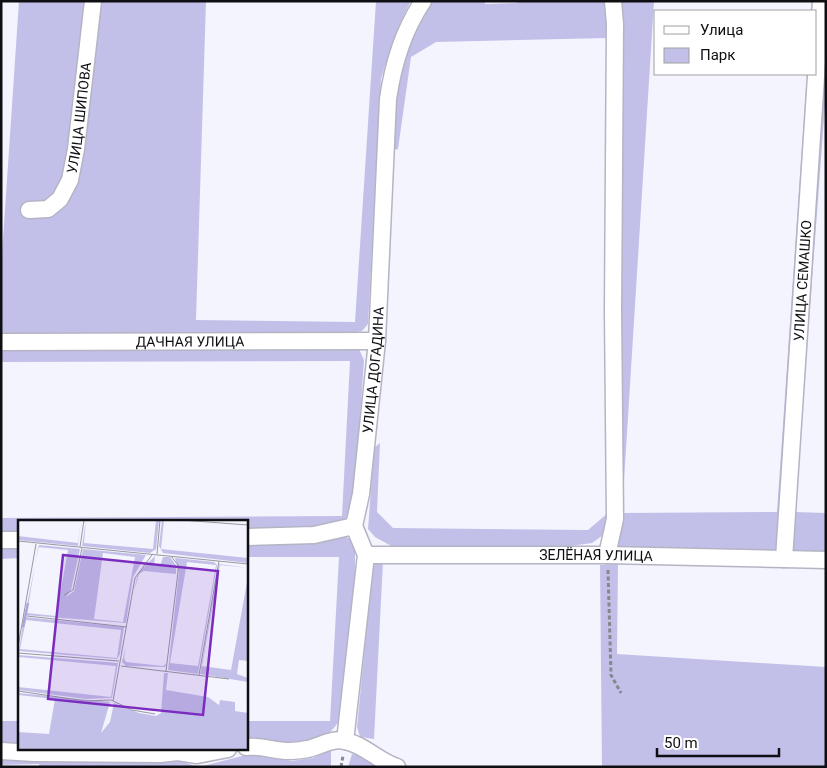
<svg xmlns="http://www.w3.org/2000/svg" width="827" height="768" viewBox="0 0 827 768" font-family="Roboto,sans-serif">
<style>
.green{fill:#c2c0e8}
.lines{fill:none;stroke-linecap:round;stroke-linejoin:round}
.street-casing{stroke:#b4b4c4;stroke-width:19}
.path{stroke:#87878e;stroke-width:3;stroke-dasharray:4 2.5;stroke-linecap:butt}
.street{stroke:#fff;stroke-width:16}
.labels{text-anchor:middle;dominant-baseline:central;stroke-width:4.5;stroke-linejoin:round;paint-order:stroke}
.street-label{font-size:14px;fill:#0e0e13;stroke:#fff}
.inset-river{fill:none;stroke:#a9a6df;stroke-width:2.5}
.inset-road{fill:none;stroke:#9898a0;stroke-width:1}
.view{fill:#7b2cbf;fill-opacity:0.15;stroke:#7b2cbf;stroke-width:2.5}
.inset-edge{fill:none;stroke:#0e0e13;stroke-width:2.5}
</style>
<rect width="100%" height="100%" fill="#f4f4fe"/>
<!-- green -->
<path class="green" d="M19,1H86L71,132L63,179L54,192L43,202H28L25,210L26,218C46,219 50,215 65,203L100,1H206L196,320L355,322L376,1H411C397,26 389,52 381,79L368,324L362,331L351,333L1,336V269Z
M432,1H485V4L517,3V1H606L608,20L607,38L436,42L411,57L398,149L393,150C394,121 395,93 403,65C409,42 421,22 432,1Z
M619,1H654L622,513L777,512L807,74H812L778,550L773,556L625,549L617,547L616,541Z
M826,1V91L795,512L826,513V554H790Z
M359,349L364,360L355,492L345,521L314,528L246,529V522H19V534L1,533V518L342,516L350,361L1,362V350Z
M380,443L377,512L393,528L588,530L608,513L607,528L602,536L592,543L563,547L395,548L375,537L368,529L374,448Z
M342,535L352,540L355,545V585L341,717C324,753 278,743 246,740V721H330L339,557H246V541Z
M1,545H19V558L1,559Z
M383,561L374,739L360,737L357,727L373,563Z
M618,564L617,654L826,667V767H602L600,565Z
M1,721H19V744L1,743Z
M331,748V767H39V764L1,765V758L129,760L161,763L180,761L199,767L254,753L291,761L313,758Z
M352,754L365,757L378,767H348Z"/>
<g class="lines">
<defs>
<g id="street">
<path id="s1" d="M29,210L48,209L60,199L70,180L76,149L93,1"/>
<path id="s2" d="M1,342L377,341"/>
<path d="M246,537L314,535L354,526"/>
<path d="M1,540H19"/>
<path id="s3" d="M366,555H607L826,560"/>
<path d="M607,555L615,519L613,311L615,24L613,1"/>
<path id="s4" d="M784,559L821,1"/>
<path id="s5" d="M345,741L366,555L354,526L361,494L377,341L388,99C393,64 403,31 423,1"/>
<path d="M246,747C261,745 274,751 289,751C295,751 302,750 308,749C321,746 331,738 345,741C365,745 378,761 397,767"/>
<path d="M1,751L34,753L160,754L178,752L197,755L228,749"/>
</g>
</defs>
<!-- street casing -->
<use href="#street" class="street-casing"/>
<!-- path -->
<path class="path" d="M608,570L611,675L621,693
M341,767L343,756"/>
<!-- street -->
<use href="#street" class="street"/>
</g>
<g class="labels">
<!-- street labels -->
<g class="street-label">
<text stroke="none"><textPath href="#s1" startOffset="119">УЛИЦА ШИПОВА</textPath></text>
<text stroke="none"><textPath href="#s4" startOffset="279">УЛИЦА СЕМАШКО</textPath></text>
<text stroke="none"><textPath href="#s2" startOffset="189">ДАЧНАЯ УЛИЦА</textPath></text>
<text stroke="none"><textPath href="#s5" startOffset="376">УЛИЦА ДОГАДИНА</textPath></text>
<text stroke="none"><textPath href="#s3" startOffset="230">ЗЕЛЁНАЯ УЛИЦА</textPath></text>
</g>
</g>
<!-- overview -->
<g transform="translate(18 520)">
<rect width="230" height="230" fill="#f4f4fe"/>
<path d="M63,0L60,26L0,20V16L60,23ZM68,0L66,23L135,29L138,0H141L138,29L132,33L64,26ZM144,0L230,6L146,0L143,29L230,38V43L145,33L141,26ZM21,25L62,29L53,70L48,77L56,71L65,29L128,35L115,57L108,103L7,95ZM20,27L50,30L38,96L9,93ZM85,33L117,37L105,102L76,99ZM137,36L136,45L142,46L145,37H152L158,45V54L126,51L121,54L116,71L120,53ZM157,38L196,42L199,45L180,154L150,150L161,52ZM169,42L198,45L180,146L152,143ZM201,44L230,48L202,45L184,146L213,150L230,57V141L221,140L219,154L230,158V162L182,154ZM6,97L106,107L102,134L99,139L1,131ZM8,100L103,110L99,138L2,129ZM108,126L106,138L108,142L145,146L149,143L147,147L108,146L104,142ZM0,135L100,143L94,178L68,179L0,170V167L93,177L98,146L1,137L0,141ZM146,153H150L148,170L190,177L201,185L202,180L217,182V191L230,193V230H0V212L31,214L37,179L0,175V173L92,182L83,213L92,202L96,183L121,193L138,196L143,193Z" fill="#c2c0e8" fill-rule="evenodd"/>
<path class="inset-river" d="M5,107L10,83"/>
<path class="inset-road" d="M163,0L230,5M0,21L230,44M62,27L66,0M139,34L142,0M46,75L55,70L64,28M9,96L109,107M0,127L18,24M0,133L101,141M103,146L211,159M148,151L160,52V45L153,36M181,155L201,41M0,171L67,181L93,180L114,190L137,194M95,181L117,58L134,35"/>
<path class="view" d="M45,35L200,51L185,195L30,179Z"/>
<rect width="230" height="230" class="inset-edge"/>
</g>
<!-- border -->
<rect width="827" height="768" fill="none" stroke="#0e0e13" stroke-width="5"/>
<!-- legend -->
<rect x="654" y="10" width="162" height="65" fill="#ffffff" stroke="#9f9fa1"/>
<rect x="664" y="26" width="25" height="8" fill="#ffffff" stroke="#9f9fa1"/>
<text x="700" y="35" font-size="15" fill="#0e0e13">Улица</text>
<rect x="664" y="48" width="25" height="15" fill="#c2c0e8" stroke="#9f9fa1"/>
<text x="700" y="60" font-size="15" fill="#0e0e13">Парк</text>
<!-- scale -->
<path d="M657 748v8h122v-8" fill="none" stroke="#0e0e13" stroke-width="2.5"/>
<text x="664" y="748" font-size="15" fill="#0e0e13" stroke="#ffffff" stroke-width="4" paint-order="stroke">50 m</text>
</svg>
